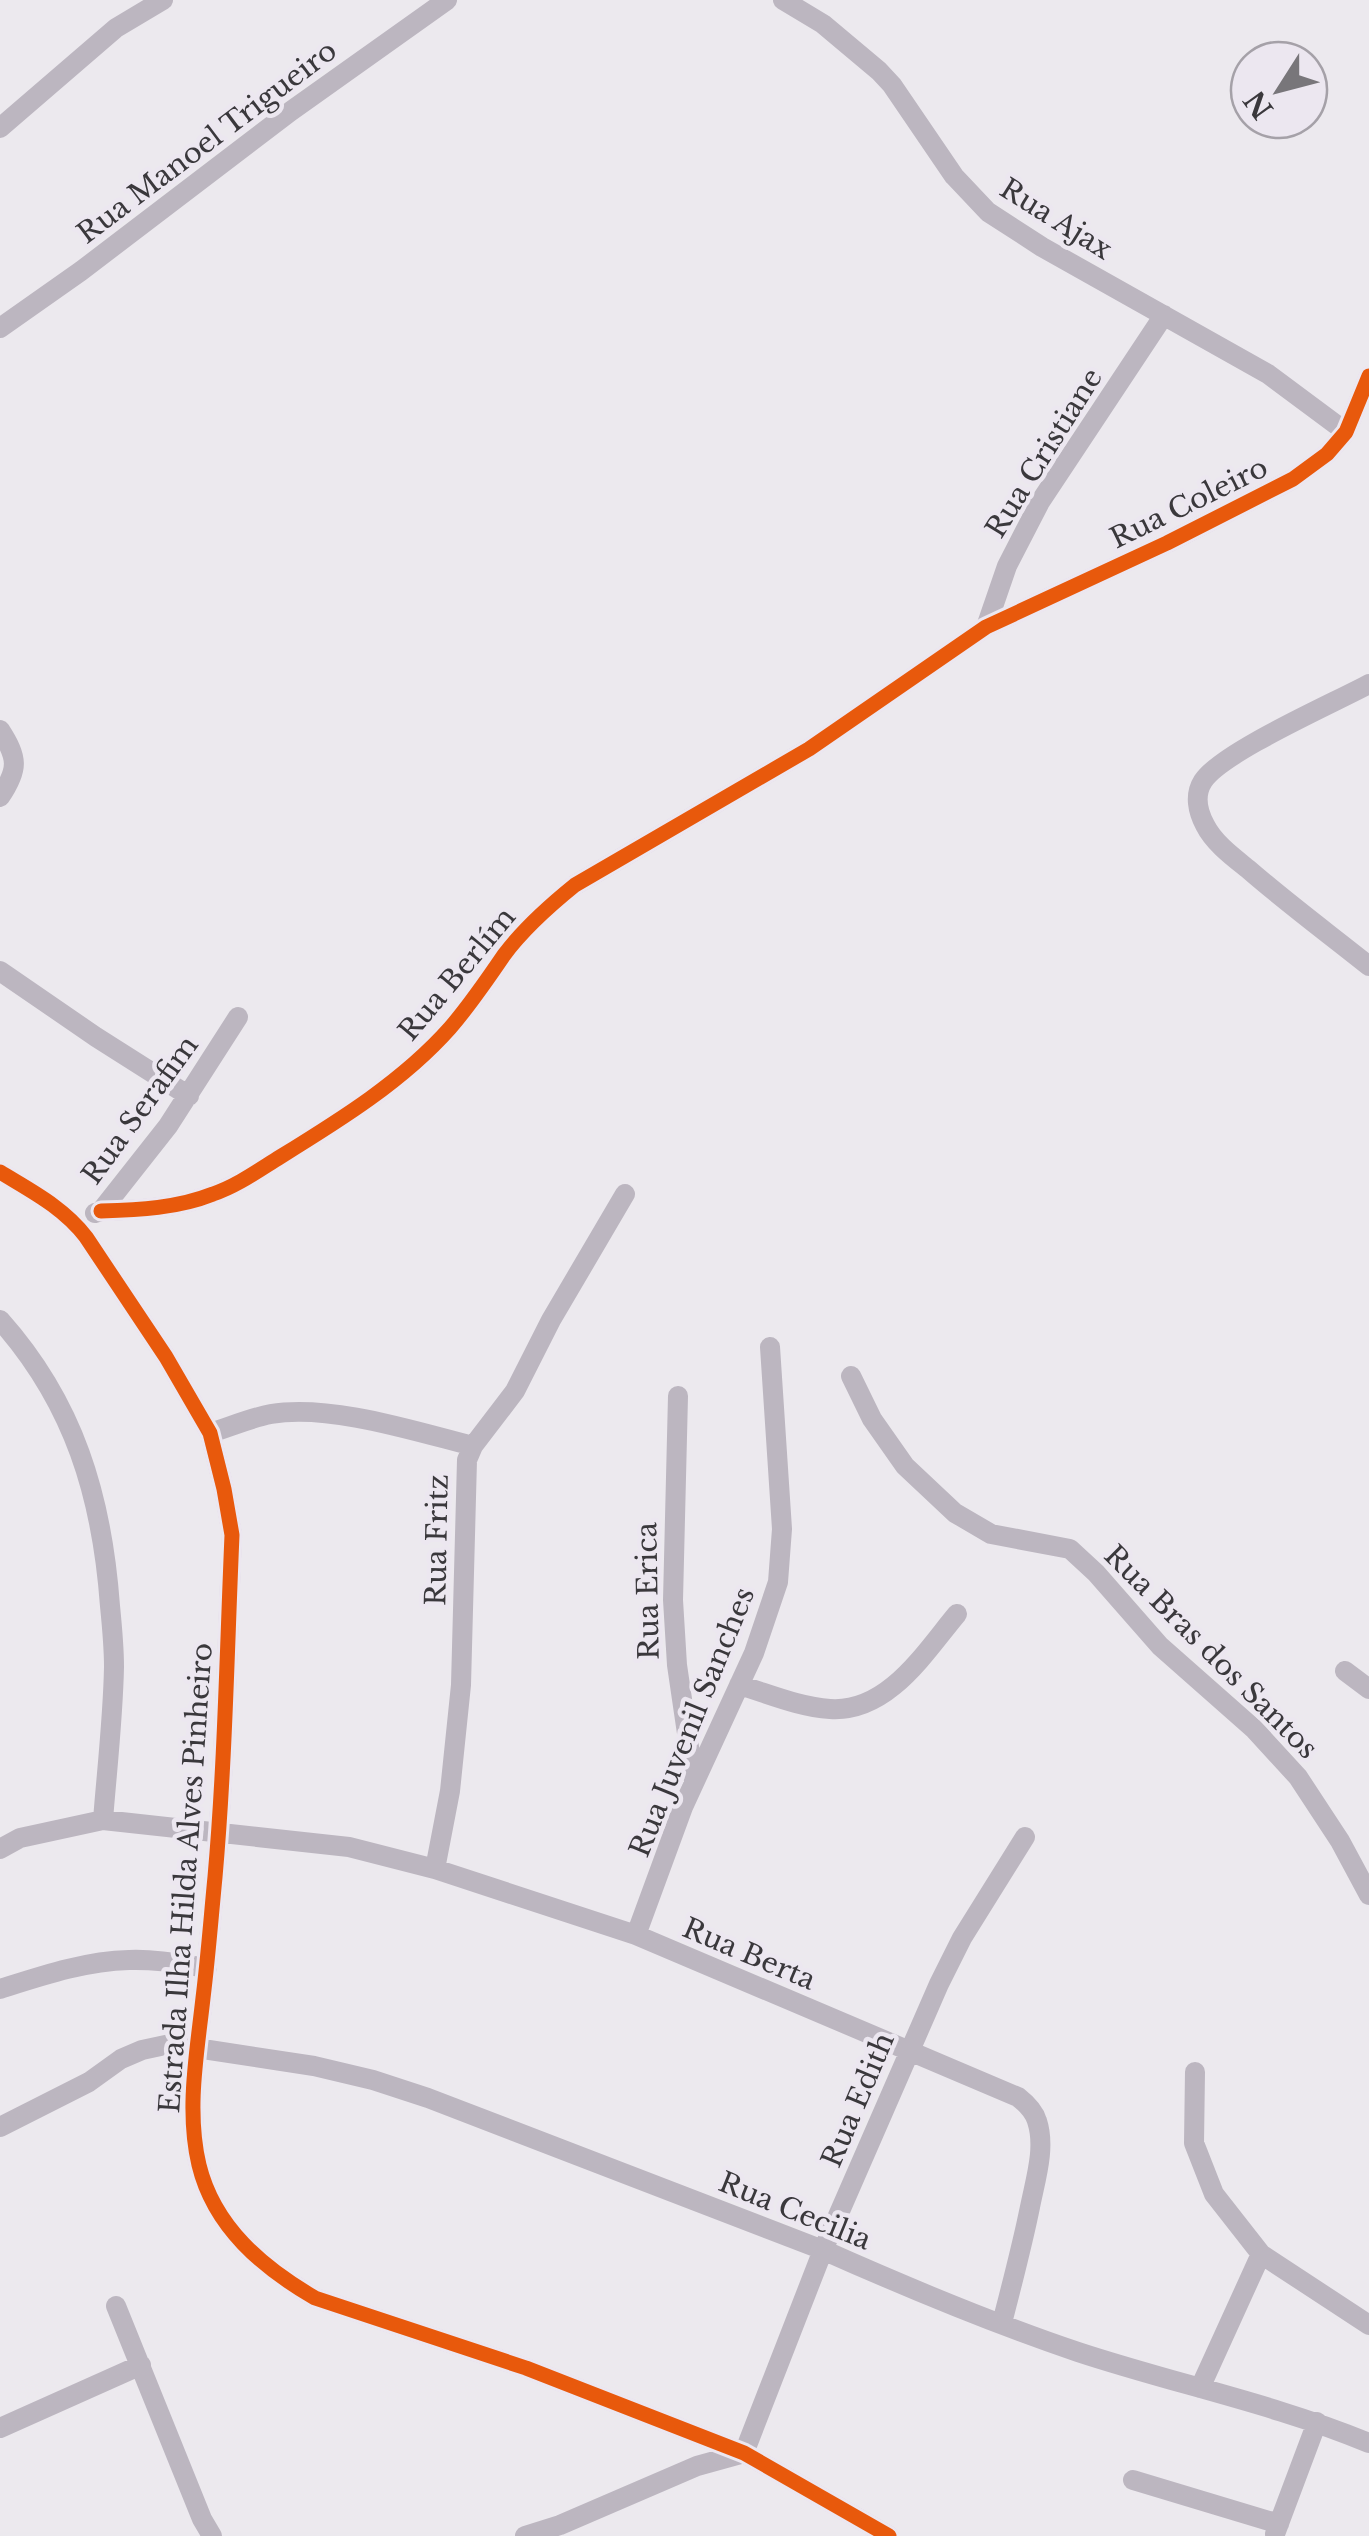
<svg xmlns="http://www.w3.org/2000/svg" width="1369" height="2536" viewBox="0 0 1369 2536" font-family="'Libre Baskerville',serif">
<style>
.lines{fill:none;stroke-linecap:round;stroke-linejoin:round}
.minor{stroke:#bcb6c0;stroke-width:20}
.cycleway-casing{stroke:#ece7f0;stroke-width:21}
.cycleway{stroke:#e8590c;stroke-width:15}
.labels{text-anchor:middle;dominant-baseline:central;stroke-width:9;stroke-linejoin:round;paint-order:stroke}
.street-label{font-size:28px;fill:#3a383c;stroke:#ece7f0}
</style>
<rect width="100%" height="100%" fill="#ece9ee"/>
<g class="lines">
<!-- minor -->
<path class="minor" d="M783,0L823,24L879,71L892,85L954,176L988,212L1042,247L1268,374L1346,432
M0,128L116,28L163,0
M0,328L81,271L291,111L447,0
M986,627L1007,566L1040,502L1164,315
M1369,684C1334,703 1222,752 1203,781C1194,795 1198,812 1205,825C1214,843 1233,857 1248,869C1287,903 1329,934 1369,966
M0,730C18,758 19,769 0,797
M0,971L96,1037L189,1096
M0,1172C31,1191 63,1207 86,1237L166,1357L210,1433L224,1489L232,1535C227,1649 225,1764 215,1877C211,1918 208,1958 203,1998C197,2053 186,2110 199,2165C214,2227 263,2268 315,2298L526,2368L744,2453L889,2536
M101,1211C139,1210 178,1208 213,1194C237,1186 259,1170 280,1157C340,1120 403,1081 450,1028C470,1005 487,980 504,955C524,928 549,906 575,885L809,749L986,627L1167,543L1293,479L1327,454L1346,432L1369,376
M95,1213L101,1211L168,1126L238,1017
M0,1320C74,1403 102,1496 110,1606C112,1626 114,1647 114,1667C113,1718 107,1769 103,1820
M851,1376L872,1419L905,1466L955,1513L991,1534L1070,1549L1096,1573L1160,1646L1254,1729L1298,1777L1340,1841L1369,1895
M678,1396L673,1600L677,1665L694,1781
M210,1433C230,1427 250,1418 271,1414C330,1404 414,1431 473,1446
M1345,1671L1369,1689
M739,1685C769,1694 799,1707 830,1709C888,1713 925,1652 957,1614
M0,1849L20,1838L103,1820L349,1847L435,1869L636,1935L1018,2097C1027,2104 1034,2111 1037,2121C1046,2148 1035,2181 1030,2207C1022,2246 1012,2284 1002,2323
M435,1869L450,1791L461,1685L467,1460L473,1446L515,1391L551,1320L625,1194
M636,1935L683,1807L754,1653L778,1582L782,1529L770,1347
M0,1989C41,1976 85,1961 129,1960C156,1959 181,1964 207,1968
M1195,2072L1194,2143L1214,2194L1261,2254L1369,2325
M0,2127L89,2082L121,2059L142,2050L170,2044L314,2066L373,2080L428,2098L823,2250C906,2287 992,2323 1078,2352C1175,2384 1275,2404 1369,2443
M116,2306L202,2519L212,2536
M1200,2388L1261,2254
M0,2428L141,2365
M1133,2480L1279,2524
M1275,2534L1317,2422
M525,2536L560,2525L697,2466L744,2453L823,2250L939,1984L962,1938L1025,1837"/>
<defs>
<path id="cycleway" d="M0,1172C31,1191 63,1207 86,1237L166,1357L210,1433L224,1489L232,1535C227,1649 225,1764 215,1877C211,1918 208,1958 203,1998C197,2053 186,2110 199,2165C214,2227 263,2268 315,2298L526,2368L744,2453L889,2536
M101,1211C139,1210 178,1208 213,1194C237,1186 259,1170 280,1157C340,1120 403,1081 450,1028C470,1005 487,980 504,955C524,928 549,906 575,885L809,749L986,627L1167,543L1293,479L1327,454L1346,432L1369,376"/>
</defs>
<!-- cycleway casing -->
<use href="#cycleway" class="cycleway-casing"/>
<!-- cycleway -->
<use href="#cycleway" class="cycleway"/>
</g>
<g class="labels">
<!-- street labels -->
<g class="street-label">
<text transform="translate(207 142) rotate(-37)">Rua Manoel Trigueiro</text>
<text transform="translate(1056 219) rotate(32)">Rua Ajax</text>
<text transform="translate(1044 453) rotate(-58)">Rua Cristiane</text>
<text transform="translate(1189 503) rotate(-26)">Rua Coleiro</text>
<text transform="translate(457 974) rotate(-50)">Rua Berlím</text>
<text transform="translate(140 1110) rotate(-54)">Rua Serafim</text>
<text transform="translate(437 1540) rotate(-89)">Rua Fritz</text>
<text transform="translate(648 1591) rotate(-91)">Rua Erica</text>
<text transform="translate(1211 1652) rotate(45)">Rua Bras dos Santos</text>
<text transform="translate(692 1722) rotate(-68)">Rua Juvenil Sanches</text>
<text transform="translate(186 1878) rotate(-86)">Estrada Ilha Hilda Alves Pinheiro</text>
<text transform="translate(749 1954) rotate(23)">Rua Berta</text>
<text transform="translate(858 2100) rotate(-67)">Rua Edith</text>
<text transform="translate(795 2211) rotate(22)">Rua Cecilia</text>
</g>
</g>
<!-- north arrow -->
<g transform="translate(1279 90) rotate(234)"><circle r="48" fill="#ece7f0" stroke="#a5a1a8" stroke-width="2.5"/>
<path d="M0-8L18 38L0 25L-18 38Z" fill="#78767a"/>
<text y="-15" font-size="28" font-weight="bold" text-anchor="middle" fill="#3a383c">N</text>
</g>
</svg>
